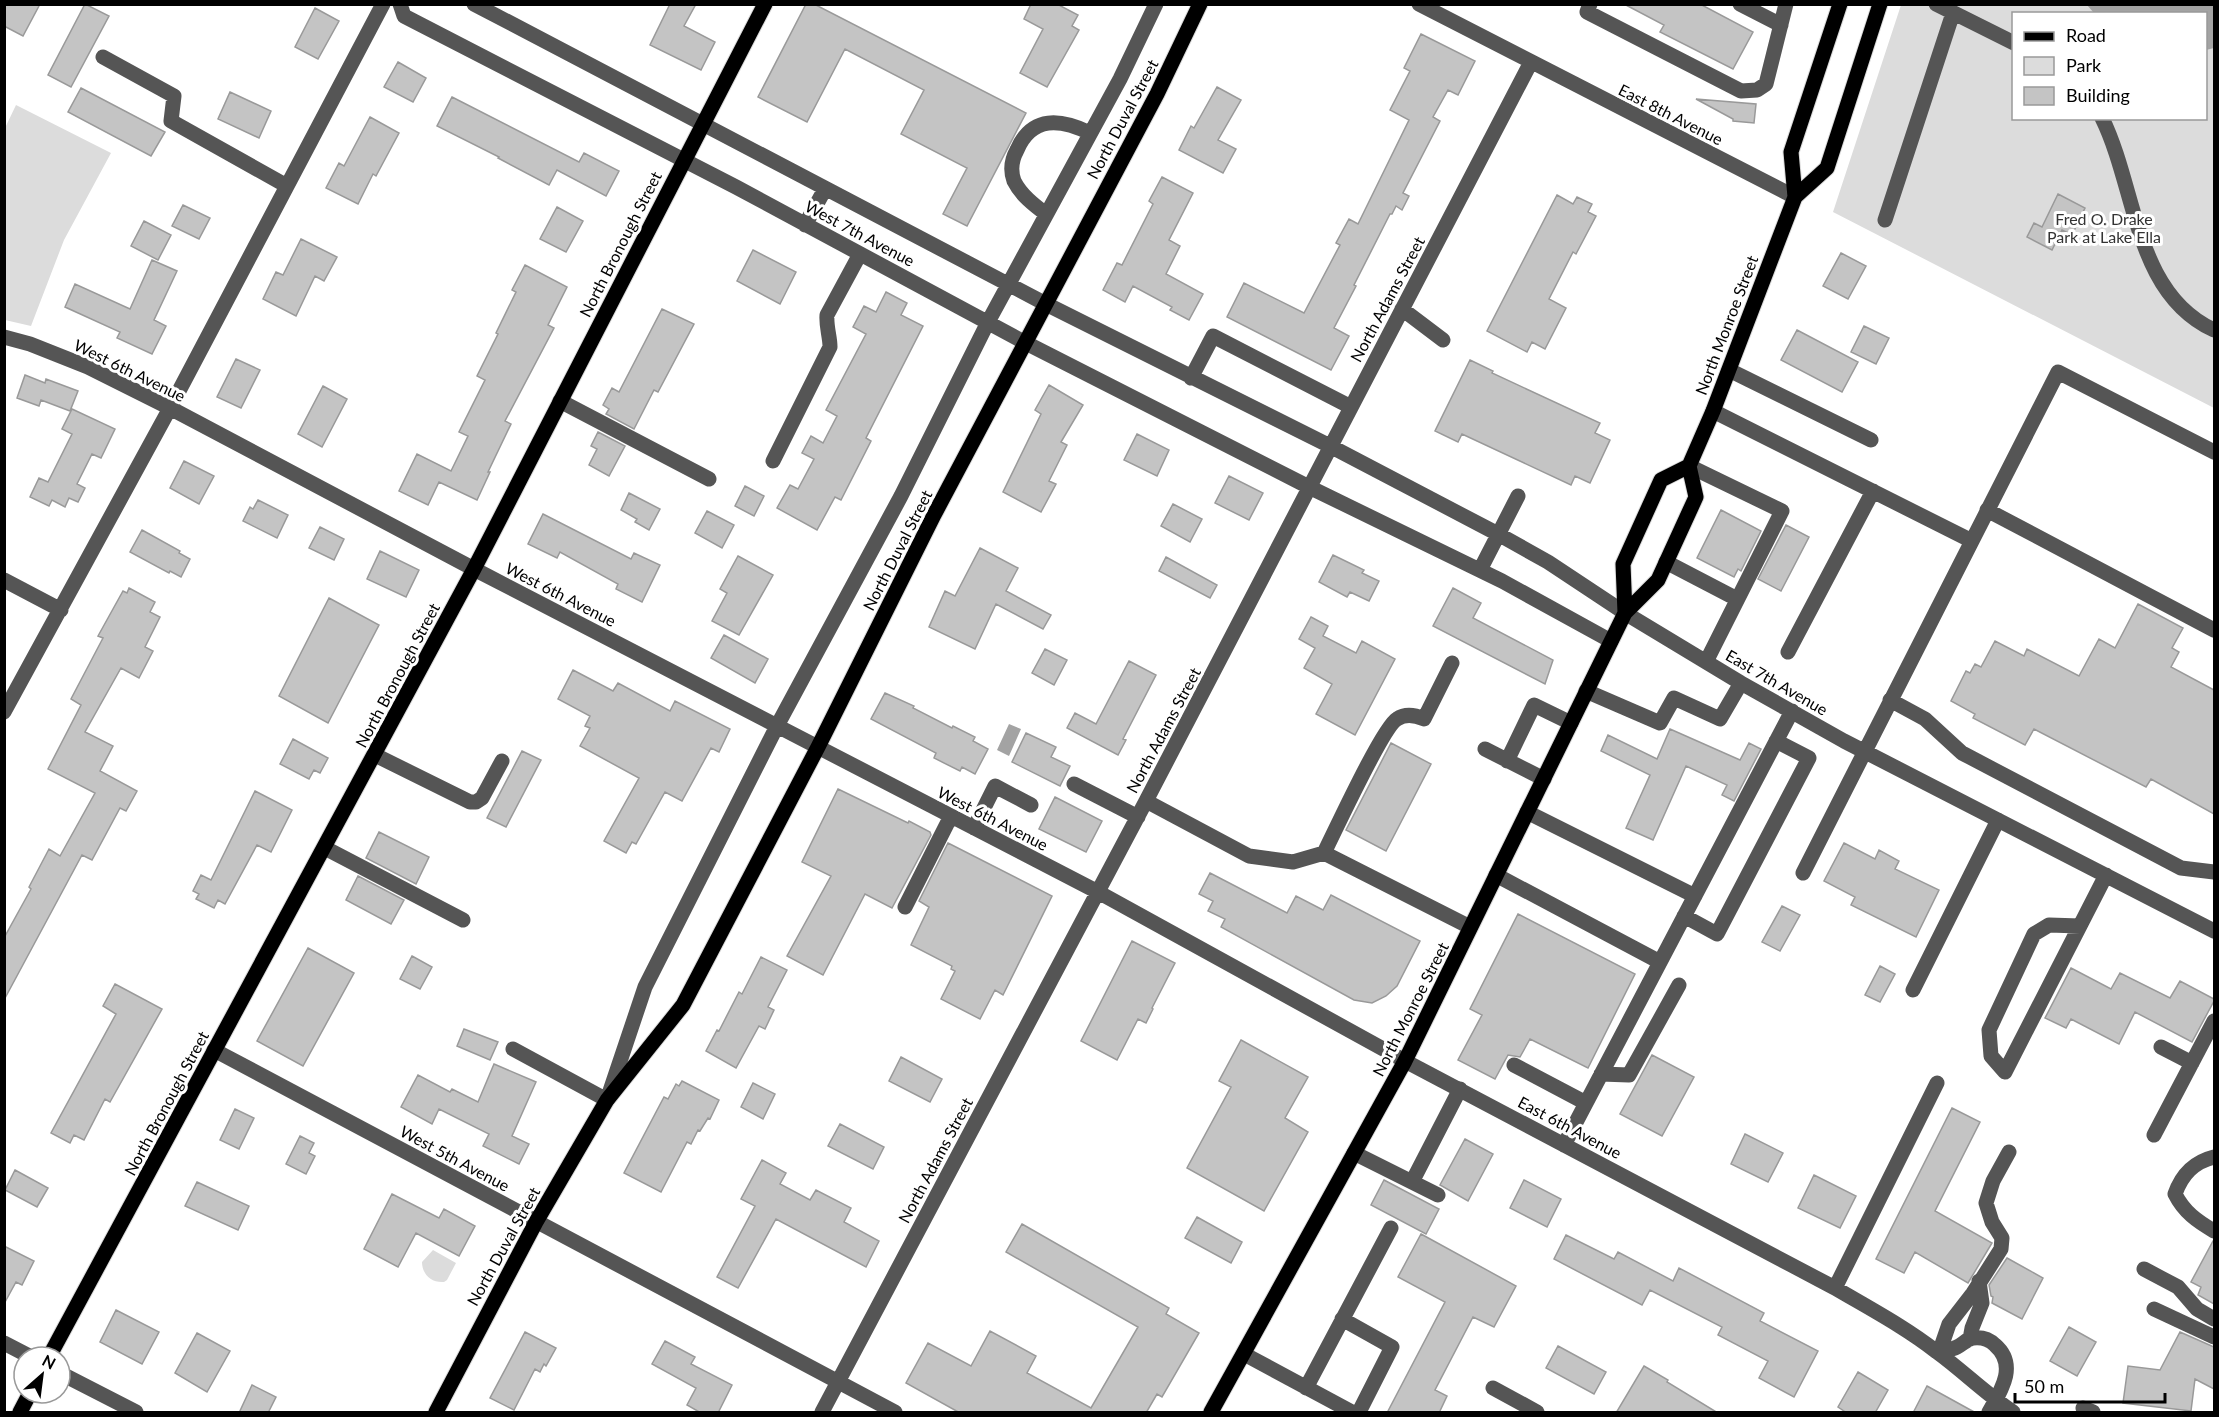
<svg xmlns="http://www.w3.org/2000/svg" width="2219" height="1417" viewBox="0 0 2219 1417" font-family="Lato,sans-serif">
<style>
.green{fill:#dcdcdc;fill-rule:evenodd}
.water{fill:#a3a3a3}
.building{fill:#c4c4c4;stroke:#999;stroke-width:1.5}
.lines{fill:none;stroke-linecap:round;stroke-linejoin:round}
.major-casing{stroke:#dbdbdb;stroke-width:17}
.minor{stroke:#555;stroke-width:15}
.major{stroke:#000;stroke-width:15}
.labels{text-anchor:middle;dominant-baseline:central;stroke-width:6;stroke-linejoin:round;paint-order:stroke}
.street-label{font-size:16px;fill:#000;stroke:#fff}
.park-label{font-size:16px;fill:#333;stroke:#fff}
</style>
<rect width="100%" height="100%" fill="#fff"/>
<!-- green -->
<path class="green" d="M1901,5H2214V408L1833,212ZM2014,14H2206V118H2014Z
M16,105L111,153L64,240L31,326L5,320V128Z
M433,1250L456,1263L447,1280L444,1282C431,1283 422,1274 422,1262Z"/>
<!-- water -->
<path class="water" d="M2087,5H2214V48L2206,50V14L2094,13Z
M1009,724L1021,729L1009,756L997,750Z"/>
<!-- building -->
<path class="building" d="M4,4H40L23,36L4,26Z
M85,4L109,16L71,87L48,75Z
M670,4H696L684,26L715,42L701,70L650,45Z
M806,4H814L1026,113L967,226L943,214L967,168L901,134L924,90L845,49L807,122L758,97Z
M1031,4H1057L1078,15L1072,26L1079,30L1047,87L1020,73L1043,29L1024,19Z
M1624,4H1700L1753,32L1733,69L1660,32L1664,25Z
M315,8L339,21L318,59L295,47Z
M1421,34L1475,61L1458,95L1448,90L1433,117L1440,121L1403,193L1409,196L1402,210L1396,206L1392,214H1390L1354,285L1356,286L1334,328L1349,336L1331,370L1227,317L1244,283L1304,313L1340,245L1336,243L1349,219L1358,224L1409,120L1390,110L1410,71L1404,68Z
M398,62L426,78L413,102L384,87Z
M1217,87L1241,100L1218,140L1236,149L1223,173L1179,150L1191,126L1194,128Z
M81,88L165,132L151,156L68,112Z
M230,92L271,111L259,138L218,119Z
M452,97L579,162L584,153L619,171L606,196L557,170L549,185L498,158L499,157L437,126Z
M1696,99L1756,104L1754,123L1733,121V119Z
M370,117L399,133L376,176L373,174L358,204L326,188L339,163L344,166Z
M1162,177L1193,193L1169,240L1180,246L1166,274L1203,294L1189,320L1170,310L1172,307L1133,286L1125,302L1103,290L1117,263L1122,265L1153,204L1149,201Z
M2058,194L2085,208L2072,235L2062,230L2052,250L2027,237L2034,223L2042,227Z
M1557,195L1573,204L1577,197L1592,204L1588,212L1596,216L1576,254L1573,252L1549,299L1566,308L1545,349L1532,342L1527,352L1487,331Z
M183,205L210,218L199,239L172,226Z
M557,207L583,221L566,252L540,239Z
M144,221L171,235L158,260L131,246Z
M301,239L337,257L324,281L315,276L296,316L263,299L276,272L283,275Z
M753,250L796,272L780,304L737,281Z
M1841,253L1866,266L1848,299L1823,286Z
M152,260L177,271L154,320L166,326L152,354L117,338L120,332L65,307L75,284L130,309Z
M525,265L567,287L548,325L554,328L505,421L511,424L488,472H490L477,500L439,482L428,505L399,491L417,454L451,471L468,436L459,432L485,380L477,376L498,334L496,333L516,292L512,290Z
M886,292L907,303L901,315L923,326L866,438L871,441L841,500L835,497L817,530L777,508L790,485L798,489L814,459L802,453L811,436L823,443L837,416L826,410L866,334L853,327L864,306L876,312Z
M662,309L694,324L658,392L654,390L634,429L606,414L609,409L603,405L612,388L619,392Z
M1864,326L1889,338L1876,364L1851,352Z
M1797,330L1858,362L1842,392L1781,360Z
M236,359L260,370L241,408L217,397Z
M1470,360L1493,371L1492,373L1600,423L1595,433L1610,440L1590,483L1575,476L1571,485L1462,434L1458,442L1435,431Z
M25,375L45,383L46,379L78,391L70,411L41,400L39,406L17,398Z
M1049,385L1083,405L1061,442L1067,445L1049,481L1056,484L1041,512L1003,492L1041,414L1035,410Z
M323,386L347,399L322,447L298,434Z
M72,409L115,429L101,458L92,454L77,484L85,488L78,502L69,498L65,507L52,500L49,506L30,497L39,478L48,482L72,434L62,429Z
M598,432L625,446L609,476L589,465L597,449L591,446Z
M1137,434L1169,450L1157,476L1124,460Z
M184,461L214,476L199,504L170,488Z
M1229,476L1263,493L1249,520L1215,503Z
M745,486L764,496L754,516L735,506Z
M629,493L660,509L649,530L635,522L637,519L621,510Z
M258,500L288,515L277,538L243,521L250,507L253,509Z
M1173,504L1202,519L1190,542L1161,526Z
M1721,510L1761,531L1741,571L1738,569L1734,577L1697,558Z
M707,511L734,525L722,548L695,533Z
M543,514L631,559L634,553L660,565L642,602L616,589L618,584L560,552L557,558L528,544Z
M1786,525L1809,537L1781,591L1758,579Z
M320,527L344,539L334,560L309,548Z
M142,530L180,551L179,553L190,559L181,577L170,571L169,573L130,552Z
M980,548L1018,568L1006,591L1051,615L1043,629L996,604L975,649L929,627L945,591L955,596Z
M380,551L419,570L406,597L367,579Z
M1333,555L1364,570L1362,573L1379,581L1369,601L1350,592L1347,597L1319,582Z
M738,556L773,575L739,635L712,621L727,593L720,589Z
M1166,557L1217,585L1210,598L1159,571Z
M129,588L155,602L150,612L160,617L145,647L153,651L139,678L121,668L85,732L113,746L100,771L137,791L126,811L120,808L92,860L82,855L4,1000V938L31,889L29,887L49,849L60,856L95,793L48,769L81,705L71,699L103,638L98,636L123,591L127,593Z
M1453,588L1481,603L1473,618L1553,660L1545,684L1433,626Z
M329,598L379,625L328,723L279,696Z
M2138,604L2183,628L2172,648L2179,652L2171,667L2214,690V814L2151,779L2146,787L2034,729L2025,745L1973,718L1975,714L1951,701L1966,671L1970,673L1975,664L1981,667L1995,641L2024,656L2027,649L2079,676L2099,639L2115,648Z
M1311,617L1328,626L1323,636L1356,653L1362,641L1395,659L1355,735L1316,714L1332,684L1304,668L1315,648L1299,639Z
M724,635L768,659L755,683L711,658Z
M1045,649L1067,660L1054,685L1032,673Z
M1129,661L1156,675L1123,739L1126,740L1118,755L1067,728L1075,713L1096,724Z
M573,670L613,691L618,683L670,711L675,701L730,729L719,752L711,748L682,801L665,792L636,844L632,842L626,853L604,841L639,778L580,746L590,728L585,726L590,716L558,699Z
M885,693L914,706L913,708L952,728L953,726L975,737L973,741L988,749L975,774L962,767L960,771L934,758L936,753L871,719Z
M1670,729L1740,760L1749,743L1761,749L1734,801L1722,795L1727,785L1686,766L1653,840L1626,828L1650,775L1601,751L1608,735L1657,759Z
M1026,733L1056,747L1051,757L1070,766L1060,786L1012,762Z
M293,739L328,758L320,773L314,770L309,779L280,764Z
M1391,743L1431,764L1386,851L1346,830Z
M522,751L541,760L506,827L487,818Z
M838,789L908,823L909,821L930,832L931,835L892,908L865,894L823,975L787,956L831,876L802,862Z
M255,791L292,810L271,852L257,845L225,904L218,900L214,908L196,899L199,894L193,891L201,875L211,880Z
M1055,797L1102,821L1086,852L1039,829Z
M379,832L429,857L416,884L366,858Z
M948,843L1052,896L1003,995L995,990L980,1019L941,999L955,971L951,969L952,966L911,945L929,907L919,901Z
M1844,843L1875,859L1879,850L1899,861L1895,869L1939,890L1916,937L1851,905L1855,897L1824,881Z
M1210,873L1287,913L1296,896L1323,910L1331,895L1420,941L1397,986L1386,996L1372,1003L1354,1000L1221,927L1225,919L1208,911L1213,901L1199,894Z
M358,876L404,900L391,924L346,900Z
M1782,906L1800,915L1780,951L1762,942Z
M1518,914L1635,974L1588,1068L1530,1039L1520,1057L1508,1055L1495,1079L1458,1060L1482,1015L1470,1009Z
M1132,941L1175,963L1152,1008L1153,1009L1146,1023L1138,1019L1117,1060L1081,1041Z
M308,948L354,973L303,1066L257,1041Z
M412,956L432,967L420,989L400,979Z
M761,957L787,970L768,1007L774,1010L765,1029L759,1026L736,1068L706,1051L717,1030L719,1031L739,992L742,994Z
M1880,966L1895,974L1880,1002L1865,995Z
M2071,968L2111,989L2120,973L2170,998L2180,981L2214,999V1001L2192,1042L2135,1012L2119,1044L2071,1019L2066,1028L2045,1018Z
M115,984L162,1009L110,1102L105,1099L84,1140L74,1135L70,1143L51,1133L116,1014L103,1006Z
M464,1029L498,1042L490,1060L457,1046Z
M1241,1040L1308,1077L1285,1118L1308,1132L1264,1211L1187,1168L1231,1087L1219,1081Z
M1652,1055L1694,1077L1662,1136L1620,1114Z
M901,1057L942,1079L930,1102L889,1081Z
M494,1064L536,1082L512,1136L529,1144L519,1164L483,1146L489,1134L439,1109L432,1124L401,1107L418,1075L450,1092L452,1089L478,1102Z
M682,1081L719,1100L710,1119L708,1118L700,1131L698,1130L691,1144L687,1142L661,1192L624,1173L664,1097L668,1099L676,1084L679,1086Z
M753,1083L775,1094L763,1119L741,1107Z
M1952,1108L1980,1122L1935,1211L1992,1243L1968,1283L1915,1252L1904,1273L1876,1259Z
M235,1109L254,1118L239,1149L220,1140Z
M840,1124L884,1147L873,1169L828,1146Z
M1745,1134L1783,1153L1768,1182L1731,1164Z
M300,1136L314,1143L309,1153L315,1156L306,1174L286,1164Z
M1465,1139L1493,1154L1468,1201L1440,1185Z
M762,1160L786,1173L780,1184L810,1200L816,1190L851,1208L844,1222L879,1241L866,1267L776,1219L738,1288L717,1277L755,1206L741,1199Z
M15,1170L48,1188L37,1207L5,1190Z
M1814,1175L1856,1196L1840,1228L1798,1208Z
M1384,1180L1439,1209L1426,1234L1371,1205Z
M1524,1180L1561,1199L1547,1227L1510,1208Z
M197,1182L249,1206L238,1230L185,1206Z
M392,1194L439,1218L444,1209L475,1226L459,1256L416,1233L398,1267L364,1249Z
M1197,1217L1242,1242L1231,1263L1185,1238Z
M1022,1224L1169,1308L1166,1314L1199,1333L1162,1397L1157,1394L1146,1413H960L906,1383L928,1343L971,1366L990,1331L1036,1356L1027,1373L1091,1408L1138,1327L1006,1252Z
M1421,1234L1516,1286L1494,1327L1473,1317L1435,1390L1447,1396L1439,1413H1387L1445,1302L1398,1277Z
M1566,1235L1614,1259L1618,1252L1673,1281L1679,1268L1764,1313L1760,1321L1818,1351L1794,1397L1759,1378L1768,1361L1718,1335L1722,1327L1650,1290L1642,1305L1554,1259Z
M2213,1241H2214V1304L2198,1295L2201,1287L2191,1282Z
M4,1246L34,1261L22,1285L16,1282L4,1304Z
M2007,1258L2043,1278L2022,1319L1992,1303L1993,1297L1991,1296L1989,1285Z
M116,1310L159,1332L142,1364L100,1342Z
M2069,1327L2096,1342L2077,1376L2050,1361Z
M525,1332L556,1348L546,1366L544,1364L540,1372L535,1369L514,1410L490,1398Z
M2180,1332L2214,1347V1389L2195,1379L2191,1411L2123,1403L2128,1366L2160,1370Z
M197,1333L230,1351L207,1392L175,1373Z
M665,1341L695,1357L691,1364L732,1385L718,1413H701L687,1405L696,1388L652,1364Z
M1558,1346L1606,1372L1594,1394L1546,1368Z
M1644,1366L1668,1380L1667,1382L1718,1413H1616Z
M1858,1372L1888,1390L1875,1413H1847L1838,1407Z
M252,1385L276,1397L268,1413H239Z
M1927,1386L1976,1413H1913Z"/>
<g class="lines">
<defs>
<path id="major" d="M1795,197L1827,168L1880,4
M1625,613L1623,564L1661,480L1689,466
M49,1357L474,569L765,4
M20,1412L30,1393
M436,1412L536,1222L607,1100L683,1005L818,747L934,515L1157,94L1200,4
M1211,1412L1405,1061L1625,613L1658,580L1696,497L1689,466L1713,411L1795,197L1791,152L1840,4"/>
</defs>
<!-- major casing -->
<use href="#major" class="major-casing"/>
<!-- minor -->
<path class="minor" d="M400,4L404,16L736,187L1024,342L1309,487L1502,581L1611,641
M474,4L1044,303L1330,446L1498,534L1548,562L1625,613L1741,683L1844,741L2214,931
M1419,4L1795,197
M1590,4L1587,12L1741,91L1757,90L1766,84L1786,4
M1740,4L1781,25
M1936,4L2014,43
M103,57L174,96L171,121L287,186
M2102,118C2137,189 2134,293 2214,330
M1046,214C1034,205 1021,195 1014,181C1010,170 1012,159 1017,150C1032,115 1061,119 1090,133
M1885,220L1953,13
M805,225L825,189
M1402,309L1443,340
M4,337L30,344L88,367L170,408L474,569L1098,892L1405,1061L1835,1288C1869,1308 1905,1327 1937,1352C1963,1371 1986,1394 2013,1412
M1729,370L1871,440
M1191,378L1213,336L1351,407
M560,401L709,479
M1713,411L1972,541
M773,461L830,347C830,336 826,327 827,315L860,254
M1689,466L1782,511L1706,662
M1987,510L2214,630
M1666,562L1737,599
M1480,570L1518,496
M4,580L61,610
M1788,652L1873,491
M1452,663L1424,719C1415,715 1406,713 1397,719C1383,727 1335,831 1324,853L1470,927
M1586,691L1660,723L1674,698L1720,719L1741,683
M1890,700L1925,719L1962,753L2181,868L2214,872
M4,712L170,408L383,4
M1485,749L1544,779
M375,755L470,802H476L482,798L502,761
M1507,761L1534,705L1571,723
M1074,784L1138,817
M1146,801L1249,856L1293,862L1324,853
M1527,812L1695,896
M974,828L995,786L1031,805
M325,848L463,920
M1803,873L2058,372L2214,452
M1496,875L1660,962
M905,907L951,816
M1684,916L1717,934L1809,758L1776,741
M2080,926L2049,925L2034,934L1989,1030L1991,1056L2005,1072L2106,875
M1913,990L1998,820
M2161,1047L2192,1063
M513,1049L607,1100L645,987L777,726L901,496L988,322L1120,79L1156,4
M214,1050L895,1412
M1514,1065L1586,1103
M1601,1074L1629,1075L1679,985
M2154,1135L2214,1021
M1564,1145L1792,711
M1354,1153L1438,1195
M2214,1157C2194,1162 2182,1174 2175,1194C2184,1212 2197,1221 2214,1231
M1412,1182L1460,1089
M2144,1269L2178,1287L2197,1309L2214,1319
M1835,1288L1937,1083
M2154,1309L2214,1337
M1342,1319L1392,1347L1359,1412
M1970,1339L1972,1328L1982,1303L1979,1281
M4,1343L31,1357
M1939,1353L1949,1324L1973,1293L2001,1249L2002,1238L1992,1222L1986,1203L1993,1181L2009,1152
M1939,1353C1945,1351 1951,1350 1957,1347C1963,1344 1967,1339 1973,1338C1981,1337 1989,1339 1995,1345C2018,1365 2001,1391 1989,1412
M1244,1354L1352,1412
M60,1373L136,1412
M1306,1388L1391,1228
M1493,1388L1537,1412
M2083,1408L2093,1412
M822,1412L1146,801L1531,62"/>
<!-- major -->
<use href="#major" class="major"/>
</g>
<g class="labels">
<!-- street labels -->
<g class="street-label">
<text transform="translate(1671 114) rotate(27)">East 8th Avenue</text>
<text transform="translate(1122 119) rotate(-62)">North Duval Street</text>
<text transform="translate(860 233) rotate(28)">West 7th Avenue</text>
<text transform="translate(620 244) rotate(-63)">North Bronough Street</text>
<text transform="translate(1387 299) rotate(-62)">North Adams Street</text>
<text transform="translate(1726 325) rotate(-69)">North Monroe Street</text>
<text transform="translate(130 370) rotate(26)">West 6th Avenue</text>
<text transform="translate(897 550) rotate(-63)">North Duval Street</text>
<text transform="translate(561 594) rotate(27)">West 6th Avenue</text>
<text transform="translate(397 675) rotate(-62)">North Bronough Street</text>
<text transform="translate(1777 682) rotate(30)">East 7th Avenue</text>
<text transform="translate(1163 730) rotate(-62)">North Adams Street</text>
<text transform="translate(993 818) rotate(27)">West 6th Avenue</text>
<text transform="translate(1410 1009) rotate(-63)">North Monroe Street</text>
<text transform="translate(166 1103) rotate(-62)">North Bronough Street</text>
<text transform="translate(1570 1127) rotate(28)">East 6th Avenue</text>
<text transform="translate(455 1158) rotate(28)">West 5th Avenue</text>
<text transform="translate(935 1160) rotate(-62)">North Adams Street</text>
<text transform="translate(503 1246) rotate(-61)">North Duval Street</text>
</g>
<!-- park labels -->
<g class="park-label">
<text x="2104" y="218">Fred O. Drake<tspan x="2104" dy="18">Park at Lake Ella</tspan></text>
</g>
</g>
<!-- border -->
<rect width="2219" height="1417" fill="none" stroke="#000000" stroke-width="12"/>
<!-- legend -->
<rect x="2012" y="12" width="195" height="108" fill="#ffffff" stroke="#999999" stroke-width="1.5"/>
<rect x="2024" y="32" width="30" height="9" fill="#000000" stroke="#999999" stroke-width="1.5"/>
<text x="2066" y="42" font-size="18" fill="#000000">Road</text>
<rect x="2024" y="57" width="30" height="18" fill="#dcdcdc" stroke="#999999" stroke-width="1.5"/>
<text x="2066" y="72" font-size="18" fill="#000000">Park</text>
<rect x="2024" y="87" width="30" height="18" fill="#c4c4c4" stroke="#999999" stroke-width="1.5"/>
<text x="2066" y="102" font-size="18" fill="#000000">Building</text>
<!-- north arrow -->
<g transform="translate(42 1375) rotate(28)"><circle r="28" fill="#ffffff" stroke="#999999" stroke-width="1.5"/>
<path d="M0-4.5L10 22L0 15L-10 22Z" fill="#000000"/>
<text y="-9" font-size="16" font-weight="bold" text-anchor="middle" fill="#000000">N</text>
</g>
<!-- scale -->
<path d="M2015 1393v9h150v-9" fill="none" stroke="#000000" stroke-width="3"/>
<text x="2024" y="1393" font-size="18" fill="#000000" stroke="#ffffff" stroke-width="4.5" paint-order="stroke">50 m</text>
</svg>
